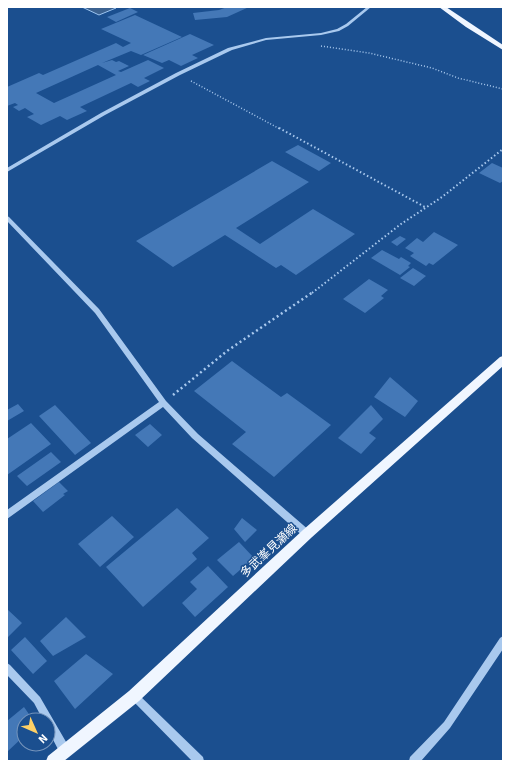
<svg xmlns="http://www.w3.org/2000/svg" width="510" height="768" viewBox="0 0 510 768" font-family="Signika,'Noto Sans JP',sans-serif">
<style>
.water{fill:#3c6290;stroke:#9cc4f0}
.building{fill:#4478b7;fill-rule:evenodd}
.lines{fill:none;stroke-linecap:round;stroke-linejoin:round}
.path-far2{stroke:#a9c9ee;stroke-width:1.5;stroke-dasharray:1 2;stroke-linecap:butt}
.path-far1{stroke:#a9c9ee;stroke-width:2;stroke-dasharray:1.5 2.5;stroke-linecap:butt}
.path{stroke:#a9c9ee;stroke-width:2.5;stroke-dasharray:2 3;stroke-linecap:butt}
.minor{fill:#a9c9ee;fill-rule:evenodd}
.major{fill:#f0f6ff;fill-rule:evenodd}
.labels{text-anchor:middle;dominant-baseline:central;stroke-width:3;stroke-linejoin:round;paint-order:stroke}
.near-street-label{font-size:12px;fill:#fff;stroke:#1b4f8f}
</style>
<rect width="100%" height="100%" fill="#1b4f8f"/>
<!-- water -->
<path class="water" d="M82,7H113L116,8L99,15Z"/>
<!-- building -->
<path class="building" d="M227,7H249L227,17L195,20L193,13L219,10Z
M130,8L138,12L116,22L107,17Z
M135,15L182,37L141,55L131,51L102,63L112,60L116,62L119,61L129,66L118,71L121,72L148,60L164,68L144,78L150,81L138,87L131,83L80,107L87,111L67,120L60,116L41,125L27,117L34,114L25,108L19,111L13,107L18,105L15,103L7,106V87L39,73L43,75L116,43L123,47L131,43L101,29ZM98,65L116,75L54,103L36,93Z
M190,34L214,45L192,55L198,58L181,66L169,60L162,63L143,55Z
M298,145L331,163L319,171L285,152Z
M272,161L309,182L236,228L260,244L313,209L355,234L296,275L281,265L276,268L225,235L173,267L136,241Z
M492,163L503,168V181L500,183L479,173Z
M434,232L458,245L433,265L429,263L426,266L410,256L414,253L405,248L417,238L423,242Z
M400,236L406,239L397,246L391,242Z
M382,250L399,259L401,257L411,263L408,266L410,267L400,275L371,258Z
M413,268L426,276L414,286L400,278Z
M369,279L388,290L381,296L384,298L365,313L343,299Z
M232,361L281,397L287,393L331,425L274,477L232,444L246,432L194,391Z
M390,377L418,401L405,417L374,397Z
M18,404L24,411L7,421V410Z
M55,405L91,443L75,455L39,416Z
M371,405L383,419L369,433L376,438L361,454L338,438Z
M31,423L51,444L7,475V439Z
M150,424L162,435L148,447L135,435Z
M51,452L61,462L27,486L17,476Z
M59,482L68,491L63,494L65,495L43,512L33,501Z
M177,508L209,538L192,553L197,559L143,607L106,567Z
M112,516L134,537L100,567L78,544Z
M242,518L257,530L245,542L234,529Z
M239,542L254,558L233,576L217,560Z
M208,566L228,587L195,617L182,603L197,589L190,582Z
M7,609L22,623L7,638Z
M66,617L86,637L53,656L40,641Z
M25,637L47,661L33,674L11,650Z
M86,654L113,674L75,709L54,681Z
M24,707L33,720H24V736L7,752V721Z"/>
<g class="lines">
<!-- path-far2 -->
<path class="path-far2" d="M321,46L369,53L432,68L458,78L503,89
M191,81L280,129"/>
<!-- path-far1 -->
<path class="path-far1" d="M279,128L425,207
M312,293L401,224L442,197L503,149"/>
<!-- path -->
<path class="path" d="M173,395L227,351L313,292"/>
<!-- minor -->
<path class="minor" d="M367,7H371L348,26L339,31L321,35L266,40L232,50L180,75L105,115L7,172V168L101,113L176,73L228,48L266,38L321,33L337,29L346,24Z
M7,216L9,217L99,309L166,401L198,434L310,531L311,534L310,537L307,538L304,537L192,438L163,407L7,519V510L159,402L95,313L7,221Z
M503,636V649L450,728L421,761H409L410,757L444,722L500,638Z
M7,663L10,665L40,697L69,747L70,751L69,755L65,756L61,755L48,730V720H43L34,703L7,675Z
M134,691L137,693L203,757L204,761H192L131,699L129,696L131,693Z"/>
<!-- major -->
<path class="major" d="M439,7H446L503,45V50L466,27Z
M503,356V366L311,538L139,701L64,761H46L48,756L129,691L303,530L500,357Z"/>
</g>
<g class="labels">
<!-- near-street labels -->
<g class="near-street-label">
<text transform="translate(269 551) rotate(-43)">多武峯見瀬線</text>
</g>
</g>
<!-- border -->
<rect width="510" height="768" fill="none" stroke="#ffffff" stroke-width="16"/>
<!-- north arrow -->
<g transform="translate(36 732) rotate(135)"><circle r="19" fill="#1b4f8f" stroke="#7695bc"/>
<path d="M0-3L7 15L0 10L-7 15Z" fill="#ffd166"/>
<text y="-6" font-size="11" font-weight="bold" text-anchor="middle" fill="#ffffff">N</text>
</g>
</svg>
